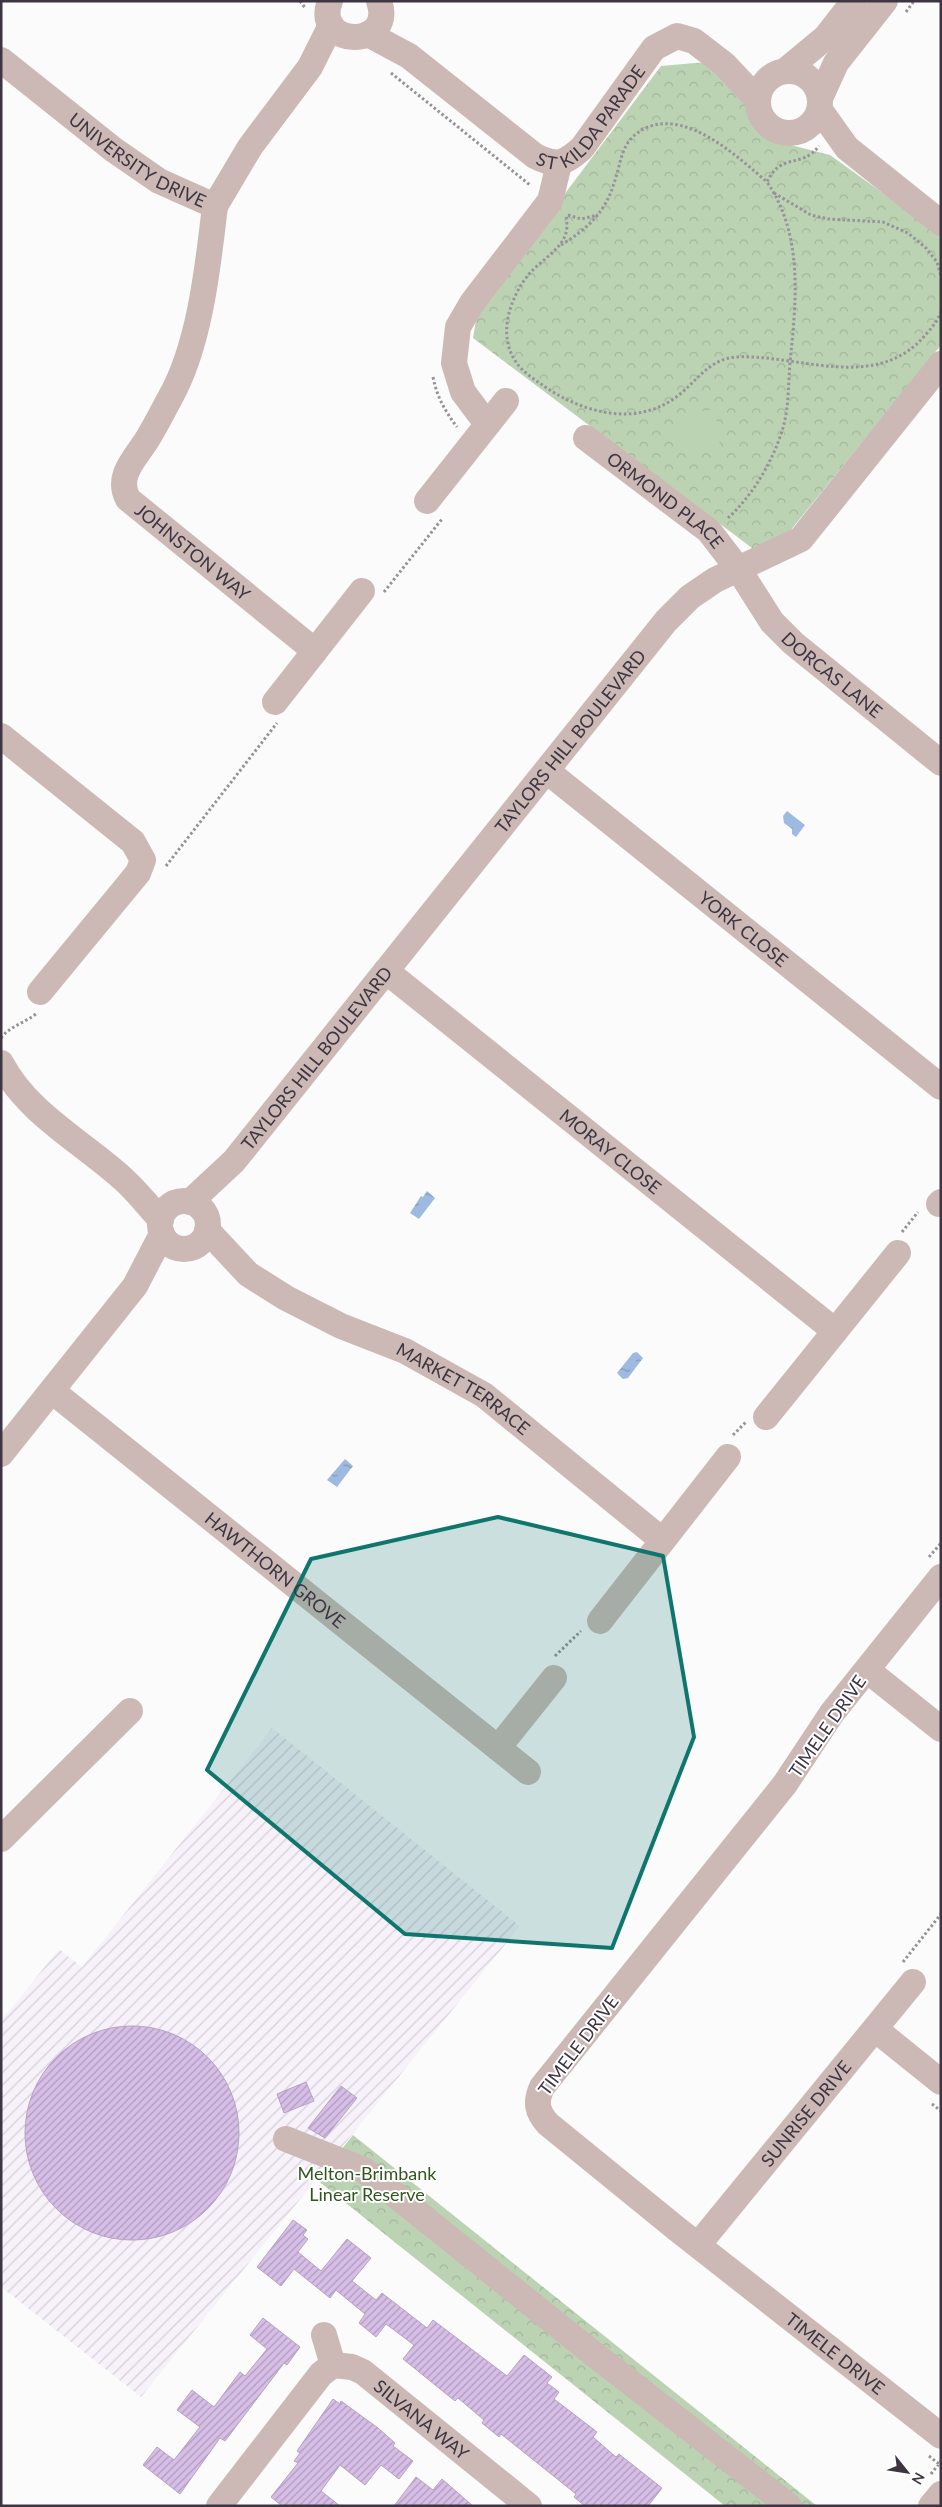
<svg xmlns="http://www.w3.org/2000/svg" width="942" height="2507" viewBox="0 0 942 2507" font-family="Lato,sans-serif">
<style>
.industrial{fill:url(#industrial-furrows)}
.park{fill:url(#park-crowns)}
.pitch{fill:#bcd3b3}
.water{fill:url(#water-ripples)}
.building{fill:url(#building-hatch);stroke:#b6a3c3}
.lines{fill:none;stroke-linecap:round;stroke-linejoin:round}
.path{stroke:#969299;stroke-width:3;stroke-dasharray:2.5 2.5;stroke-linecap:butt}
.minor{stroke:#ccb9b5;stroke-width:26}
.marked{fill:#0f766e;fill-opacity:0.2;stroke:#0f766e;stroke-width:4;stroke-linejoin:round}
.labels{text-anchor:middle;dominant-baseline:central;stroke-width:4;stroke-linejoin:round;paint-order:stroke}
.street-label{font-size:18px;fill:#3d3542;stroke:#fff}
.park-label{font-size:18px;fill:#315520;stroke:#fff}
</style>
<defs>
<pattern id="industrial-furrows" width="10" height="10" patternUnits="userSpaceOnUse" patternTransform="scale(1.25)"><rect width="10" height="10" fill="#f7f2fa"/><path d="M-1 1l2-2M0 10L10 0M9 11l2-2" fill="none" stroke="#d5d0d8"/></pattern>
<pattern id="park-crowns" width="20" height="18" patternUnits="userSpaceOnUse" patternTransform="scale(1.25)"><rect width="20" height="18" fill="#bcd3b3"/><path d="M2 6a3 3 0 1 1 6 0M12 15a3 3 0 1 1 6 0" fill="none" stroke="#a2b69b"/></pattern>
<pattern id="water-ripples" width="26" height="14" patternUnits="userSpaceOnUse" patternTransform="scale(1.25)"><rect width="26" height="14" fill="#9ebae0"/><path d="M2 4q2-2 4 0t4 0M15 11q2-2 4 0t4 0" fill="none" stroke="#8298b7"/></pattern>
<pattern id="building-hatch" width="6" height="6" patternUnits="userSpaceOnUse" patternTransform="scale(1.25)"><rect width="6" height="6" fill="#d6bee7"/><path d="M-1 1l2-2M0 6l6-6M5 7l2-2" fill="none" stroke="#af9bbd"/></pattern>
</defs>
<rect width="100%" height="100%" fill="#fbfbfb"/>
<!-- industrial -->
<path class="industrial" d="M272,1728L520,1926L141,2397L1,2287V2021L59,1949L82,1967Z"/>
<!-- park -->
<path class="park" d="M707,62L738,88L756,128L775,141L830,155L941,235V345L790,531L756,551L473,338L478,309L661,66Z
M353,2135L817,2506H725L317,2180Z"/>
<!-- pitch -->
<path class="pitch" d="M715,409L720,446L677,452L672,415Z"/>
<!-- water -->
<path class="water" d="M787,811L805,825L796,837L792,834V829L784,823L783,816Z
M427,1191L435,1198L419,1219L410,1213L421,1196L423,1197Z
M637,1352L643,1358L628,1378L623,1379L617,1373L633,1353Z
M345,1459L353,1466L337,1487L327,1480Z"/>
<!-- building -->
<path class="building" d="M25 2133a107 107 0 1 1 214 0a107 107 0 1 1-214 0Z
M306,2082L314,2101L284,2113L277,2094Z
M341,2086L357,2098L325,2138L308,2128Z
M293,2220L307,2230L303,2235L308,2239L298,2252L321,2271L347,2239L371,2258L352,2281L376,2300L382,2293L427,2328L433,2320L507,2376L524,2355L552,2377L547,2383L559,2392L554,2399L597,2432L593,2437L616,2457L619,2454L662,2488L648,2506H585L574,2497L576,2494L501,2434L499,2437L482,2423L484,2420L458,2398L455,2401L403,2359L414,2345L386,2324L376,2337L359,2323L365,2314L336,2290L330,2298L294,2269L281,2286L257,2267Z
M263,2318L300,2347L287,2365L284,2363L225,2441L220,2438L180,2494L143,2465L157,2447L174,2460L200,2427L177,2410L192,2390L214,2407L240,2372L245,2376L267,2349L250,2335Z
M333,2399L340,2404L341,2401L378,2428L395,2443L393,2446L413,2461L399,2479L381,2465L365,2485L340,2465L321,2491L340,2506H282L271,2497L298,2463L294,2461L300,2453L297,2451Z
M416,2477L433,2490L442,2479L473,2506H394Z"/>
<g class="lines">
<!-- path -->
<path class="path" d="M300,1L306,9
M906,12L914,1
M391,73L530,185
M774,193L811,215L828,219L883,222L908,233L926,248L937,262L941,276
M568,215L581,219L598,215
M566,217C568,226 567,235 561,243C553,254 539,263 529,274C510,297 497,335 516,362C522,371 532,378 541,384C578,411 631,427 672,400C694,386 707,359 736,357C797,354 868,390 919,342C927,333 937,323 941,312
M561,245C586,230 606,212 614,183C619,170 620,156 627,144C632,136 639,131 648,127C689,111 738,157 767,182C782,151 800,170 819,146
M433,377C437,397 445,411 457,427
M728,518C752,496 772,463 782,431C789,410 788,386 790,363C796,302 804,236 767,182
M384,592L442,519
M166,866L277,723
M1,1038C10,1026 25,1023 37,1013
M902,1232L918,1212
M733,1435L746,1422
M929,1557L941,1543
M555,1656L581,1631
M903,1962L941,1914
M932,2104L941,2111
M929,2456L939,2464
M931,2474L941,2461"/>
<!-- minor -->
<g class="minor">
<path d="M330,1C312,48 396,50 379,1"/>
<path id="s1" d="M368,34L409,56L535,156C557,167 564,164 582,148L654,48L677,36L694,41L724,64L758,100"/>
<path id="s2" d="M1,60L114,150L159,181L215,206L250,147L310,67L331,25"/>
<circle cx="789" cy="102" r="31"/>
<path d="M785,71L826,37L854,1"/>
<path d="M821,96L836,63L885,1"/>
<path d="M820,110L847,148L941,223"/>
<path id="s3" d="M215,206C208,266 200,345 170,398C163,411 156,425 148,438C137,457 115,475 128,499L315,651"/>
<path d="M487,424L463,392L454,363L458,327L472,303L550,201L559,164"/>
<path id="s4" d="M586,438L709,531L739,570L772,622L793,643L941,763"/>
<path d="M427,501L506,401"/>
<path d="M275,702L362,591"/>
<path d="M1,736L133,842L143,860L138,873L40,992"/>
<path id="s5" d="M547,771L941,1087"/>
<path id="s6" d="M386,971L835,1331"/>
<path d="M1,1063C27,1113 81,1141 122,1178C136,1190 148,1206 161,1220"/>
<circle cx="184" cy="1225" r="24"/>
<path id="s7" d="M190,1202L234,1161L666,621L690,597L715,580L801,539L941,364"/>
<path d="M939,1204L941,1202"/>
<path id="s8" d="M207,1230L248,1274L286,1298L341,1326L405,1351L484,1395L662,1540"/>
<path id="s9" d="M52,1391L528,1772"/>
<path d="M766,1417L898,1253"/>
<path d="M1,1454L135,1286L162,1234"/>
<path id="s10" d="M941,1577L832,1713L785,1784L542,2087C535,2102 537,2112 548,2124L677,2229L941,2436"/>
<path d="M600,1621L728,1457"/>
<path d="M867,1670L941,1729"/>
<path d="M498,1748L554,1678"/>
<path d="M1,1839L130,1711"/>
<path d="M875,2029L941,2082"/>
<path d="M286,2139L364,2170L595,2355L789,2506"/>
<path id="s11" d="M698,2245L913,1982"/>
<path id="s12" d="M324,2335L333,2365L352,2367L363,2372L529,2506"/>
<path d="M219,2506L321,2374L333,2365"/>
<path d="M931,2506L941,2494"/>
</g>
</g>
<!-- marked area -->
<path class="marked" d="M498,1517L663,1556L694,1737L612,1948L405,1934L207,1770L311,1559Z"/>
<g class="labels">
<!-- street labels -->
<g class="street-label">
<text stroke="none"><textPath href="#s1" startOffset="285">ST KILDA PARADE</textPath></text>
<text stroke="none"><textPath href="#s2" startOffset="170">UNIVERSITY DRIVE</textPath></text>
<text stroke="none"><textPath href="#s4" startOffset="101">ORMOND PLACE</textPath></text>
<text stroke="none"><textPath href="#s3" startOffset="396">JOHNSTON WAY</textPath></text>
<text stroke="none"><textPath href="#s4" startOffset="345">DORCAS LANE</textPath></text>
<text stroke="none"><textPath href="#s7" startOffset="598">TAYLORS HILL BOULEVARD</textPath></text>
<text stroke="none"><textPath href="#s5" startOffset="252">YORK CLOSE</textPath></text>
<text stroke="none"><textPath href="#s7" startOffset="192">TAYLORS HILL BOULEVARD</textPath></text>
<text stroke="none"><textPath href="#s6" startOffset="288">MORAY CLOSE</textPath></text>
<text stroke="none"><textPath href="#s8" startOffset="305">MARKET TERRACE</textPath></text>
<text stroke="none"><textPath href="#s9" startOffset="286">HAWTHORN GROVE</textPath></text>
<text transform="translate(827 1726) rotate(-55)">TIMELE DRIVE</text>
<text transform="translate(578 2045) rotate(-53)">TIMELE DRIVE</text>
<text stroke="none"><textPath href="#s11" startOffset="170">SUNRISE DRIVE</textPath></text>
<text stroke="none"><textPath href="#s10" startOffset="1056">TIMELE DRIVE</textPath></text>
<text stroke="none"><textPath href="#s12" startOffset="138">SILVANA WAY</textPath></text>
</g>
<!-- park labels -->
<g class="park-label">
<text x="367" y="2173">Melton-Brimbank<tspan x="367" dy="21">Linear Reserve</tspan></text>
</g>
</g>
<!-- border -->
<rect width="942" height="2507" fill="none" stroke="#3d3542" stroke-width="5"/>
<!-- north arrow -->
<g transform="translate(907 2472) rotate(120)" stroke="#ffffff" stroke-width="4" paint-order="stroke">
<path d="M0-4L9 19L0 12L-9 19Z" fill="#3d3542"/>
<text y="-8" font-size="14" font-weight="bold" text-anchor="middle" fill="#3d3542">N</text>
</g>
</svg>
